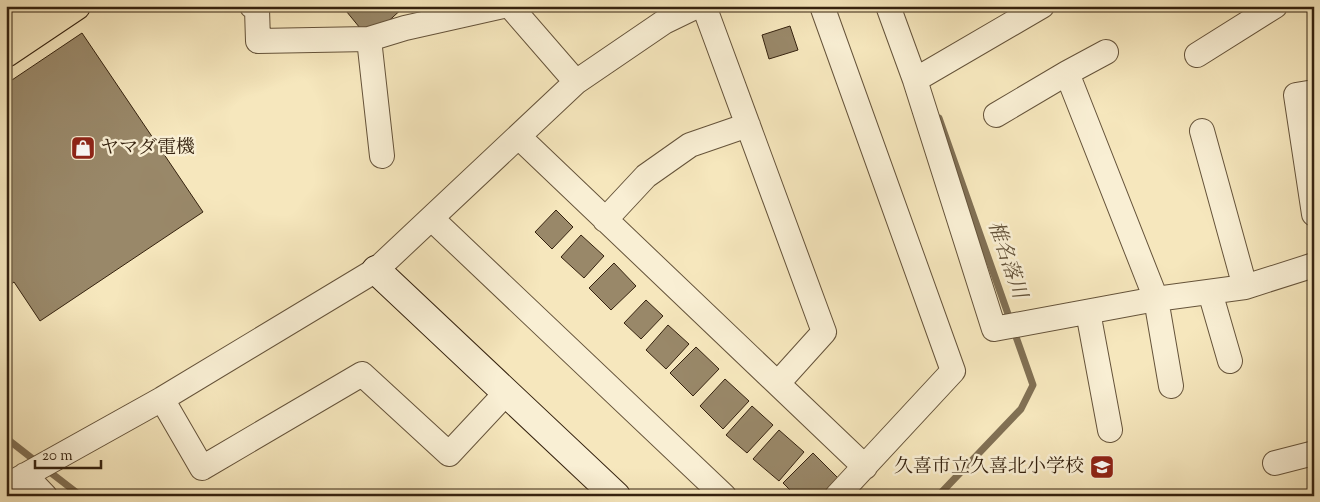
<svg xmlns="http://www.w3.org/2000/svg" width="1320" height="502" viewBox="0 0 1320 502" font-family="'Sorts Mill Goudy','Noto Serif JP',serif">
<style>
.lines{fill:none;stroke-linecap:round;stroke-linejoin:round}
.stream{stroke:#817054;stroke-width:7}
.building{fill:#998869;stroke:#35220f}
.street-casing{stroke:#65533a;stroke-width:26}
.secondary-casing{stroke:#35220f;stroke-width:30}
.primary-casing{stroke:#35220f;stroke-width:30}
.street{stroke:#f9efd4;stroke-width:24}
.secondary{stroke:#f9efd4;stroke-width:28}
.primary{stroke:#f6e7bd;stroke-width:28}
.labels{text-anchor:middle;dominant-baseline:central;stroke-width:5;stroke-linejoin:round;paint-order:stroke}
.poi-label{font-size:19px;fill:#35220f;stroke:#f9efd4;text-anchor:start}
.water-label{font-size:20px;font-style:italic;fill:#615037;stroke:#f9efd4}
</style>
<rect width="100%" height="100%" fill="#f6e7bd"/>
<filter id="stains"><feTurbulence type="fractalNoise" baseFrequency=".004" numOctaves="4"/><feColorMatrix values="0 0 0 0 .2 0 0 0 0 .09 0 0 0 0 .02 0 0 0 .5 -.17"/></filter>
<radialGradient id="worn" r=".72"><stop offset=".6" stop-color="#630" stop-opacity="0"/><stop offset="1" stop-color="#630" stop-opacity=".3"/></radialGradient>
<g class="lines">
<!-- stream -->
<path class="stream" d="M6,438L38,463
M46,469L81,496
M938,496L1021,409L1033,385L939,118"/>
</g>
<!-- building -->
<path class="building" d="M342,6H405L369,39Z
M790,26L798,50L769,59L762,35Z
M82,33L203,212L40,321L14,282L6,288V84Z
M556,210L573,227L552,249L535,232Z
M581,235L604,256L584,278L561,257Z
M614,263L636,286L611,310L589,288Z
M646,300L663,316L641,339L624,323Z
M668,325L689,344L666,369L646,350Z
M696,347L719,369L693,396L670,373Z
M725,379L749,401L723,429L700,406Z
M752,406L773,425L747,453L726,435Z
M779,430L804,452L779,481L753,459Z
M813,453L838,478L821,496H796L783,483Z"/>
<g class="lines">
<defs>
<path id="street" d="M252,6L257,9L258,41L369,39L405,28L503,6
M510,6L576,82
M704,6L824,332L778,383
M822,6L953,371L837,496
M888,6L915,80L994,329L1156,299L1245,287L1314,265
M369,39L382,156
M1106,52L1067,73L1156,299L1171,386
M1197,55L1275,6
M915,80L1042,6
M1314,92L1296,95L1314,214
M996,115L1067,73
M1202,131L1245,287
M519,137L865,467
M432,219L724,496
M605,220L646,176L690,145L748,125
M1210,292L1230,361
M1088,312L1110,430
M162,399L202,468L362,374L449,454L506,393
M1275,463L1314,453
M25,475L45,496
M6,486L162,399L376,270L576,82L664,22L697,6"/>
<path id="secondary" d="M376,270L616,496"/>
<path id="primary" d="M6,25L34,6
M6,53L76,6"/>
</defs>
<!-- street casing -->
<use href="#street" class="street-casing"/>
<!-- secondary casing -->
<use href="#secondary" class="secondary-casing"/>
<!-- primary casing -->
<use href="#primary" class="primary-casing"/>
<!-- street -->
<use href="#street" class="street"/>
<!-- secondary -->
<use href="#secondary" class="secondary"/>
<!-- primary -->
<use href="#primary" class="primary"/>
</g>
<!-- icons -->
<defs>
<symbol id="shop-square" viewBox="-11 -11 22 22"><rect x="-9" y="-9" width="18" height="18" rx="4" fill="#8f2418" stroke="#f9efd4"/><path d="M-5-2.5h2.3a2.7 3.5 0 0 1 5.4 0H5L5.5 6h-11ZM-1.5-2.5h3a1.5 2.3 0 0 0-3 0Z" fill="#fff"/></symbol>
<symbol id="school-square" viewBox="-11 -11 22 22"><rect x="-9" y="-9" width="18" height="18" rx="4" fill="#8f2418" stroke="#f9efd4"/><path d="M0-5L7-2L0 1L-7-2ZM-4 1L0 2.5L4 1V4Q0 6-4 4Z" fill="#fff"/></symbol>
</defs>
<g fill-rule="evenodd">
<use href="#shop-square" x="69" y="134" width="28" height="28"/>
<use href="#school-square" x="1088" y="453" width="28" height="28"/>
</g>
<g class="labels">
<!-- poi labels -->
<g class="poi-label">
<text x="100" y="148">ヤマダ電機</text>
<text x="1084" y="467" text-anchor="end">久喜市立久喜北小学校</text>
</g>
<!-- water labels -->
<g class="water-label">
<text transform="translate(1006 260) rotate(71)">椎名落川</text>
</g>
</g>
<!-- margin -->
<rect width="1320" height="502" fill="none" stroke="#f6e7bd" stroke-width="25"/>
<rect x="8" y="8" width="1305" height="487" fill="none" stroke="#35220f" stroke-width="2.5"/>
<rect x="12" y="12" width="1295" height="477" fill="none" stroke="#35220f"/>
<!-- scale -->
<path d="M35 460v8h66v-8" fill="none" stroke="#35220f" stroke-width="2.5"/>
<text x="42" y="460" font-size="15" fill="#35220f" stroke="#f9efd4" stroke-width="4" paint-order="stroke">20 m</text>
<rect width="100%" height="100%" filter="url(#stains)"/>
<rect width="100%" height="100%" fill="url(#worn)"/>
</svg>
